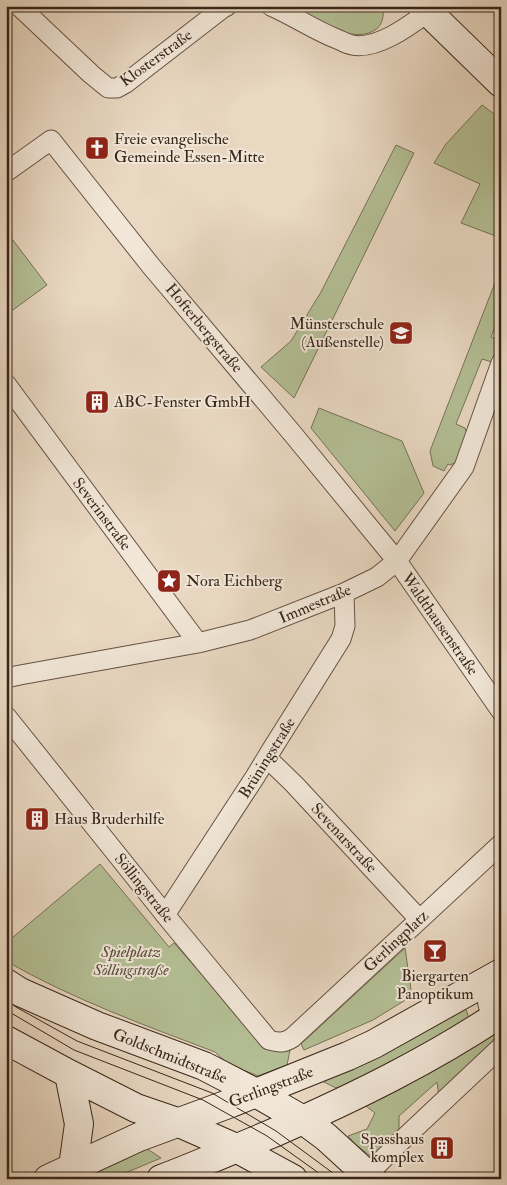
<svg xmlns="http://www.w3.org/2000/svg" width="507" height="1185" viewBox="0 0 507 1185" font-family="'IM FELL Double Pica',serif">
<style>
.green{fill:#b4bf95;stroke:#767258}
.lines{fill:none;stroke-linecap:round;stroke-linejoin:round}
.street-casing{stroke:#655244;stroke-width:21}
.secondary-casing{stroke:#39261a;stroke-width:30}
.street{stroke:#f1e6d7;stroke-width:19}
.secondary{stroke:#f1e6d7;stroke-width:28}
.tram{stroke:#39261a;stroke-width:1}
.labels{text-anchor:middle;dominant-baseline:central;stroke-width:4;stroke-linejoin:round;paint-order:stroke}
.street-label{font-size:16px;fill:#39261a;stroke:#f1e6d7}
.poi-label{font-size:16px;fill:#39261a;stroke:#f1e6d7;text-anchor:start}
.park-label{font-size:16px;font-style:italic;fill:#584c39;stroke:#f1e6d7}
</style>
<rect width="100%" height="100%" fill="#e9d8c2"/>
<filter id="stains"><feTurbulence type="fractalNoise" baseFrequency=".004" numOctaves="4"/><feColorMatrix values="0 0 0 0 .2 0 0 0 0 .09 0 0 0 0 .02 0 0 0 .5 -.17"/></filter>
<radialGradient id="worn" r=".72"><stop offset=".6" stop-color="#630" stop-opacity="0"/><stop offset="1" stop-color="#630" stop-opacity=".3"/></radialGradient>
<!-- green -->
<path class="green" d="M297,6H383C384,15 383,25 375,30C352,45 317,19 297,8Z
M482,105L501,119V238L461,223L480,184L434,163L446,144Z
M396,145L414,153L294,398L261,367L291,341L321,292Z
M6,231L47,285L6,315Z
M501,267V311L491,337L501,341V348L495,363L482,359L456,424L465,428L468,437L459,461L450,465L448,464L444,471L433,466L430,451Z
M319,408L402,441L424,493L395,531L311,428Z
M100,864L169,947L174,943L249,1028L280,1050H290L287,1065L258,1076L228,1064L215,1052C144,1025 72,999 6,961V943Z
M405,948L411,989L404,1001L373,1020L304,1050L301,1044Z
M464,1004L470,1021L373,1076L336,1088L322,1081L362,1065L395,1046Z
M491,1033L501,1038L439,1097L437,1082L399,1116V1132L373,1158L356,1145L348,1136L367,1129L375,1113L362,1103Z
M143,1146L161,1158L111,1179H66Z"/>
<g class="lines">
<defs>
<path id="street" d="M19,6L91,74L108,88H117L126,83L223,8L227,6
M271,6C294,16 314,30 337,39C342,41 347,44 352,45C377,50 409,26 428,12
M6,172L51,140L151,266L292,433L397,561L501,711
M6,384L198,643
M6,678L20,675L198,643L250,630L344,593L377,577L397,561L464,467L501,363
M6,716L171,922L269,1040C279,1043 284,1043 292,1038L501,844
M267,758L294,784L419,919
M165,915L255,777L272,749L341,639L345,626L344,593
M487,981C487,1003 485,1008 501,1025
M368,1174L399,1143L501,1047"/>
<path id="secondary" d="M422,6L501,83
M6,983L20,992L97,1026L204,1066L256,1093L303,1120L326,1137L372,1179
M6,1040L69,1074L136,1108L177,1122L236,1148L293,1179
M69,1074L79,1124L73,1167
M48,1179L139,1137L231,1103L348,1056L374,1044L501,973
M161,1179C201,1164 239,1147 278,1131C355,1097 431,1060 501,1013"/>
</defs>
<!-- street casing -->
<use href="#street" class="street-casing"/>
<!-- secondary casing -->
<use href="#secondary" class="secondary-casing"/>
<!-- street -->
<use href="#street" class="street"/>
<!-- secondary -->
<use href="#secondary" class="secondary"/>
<!-- tram -->
<path class="tram" d="M6,1000L16,1007L77,1041L212,1093L276,1131L341,1179
M6,1010L74,1050L203,1100L267,1136L327,1179"/>
</g>
<!-- icons -->
<defs>
<symbol id="church-square" viewBox="-11 -11 22 22"><rect x="-9" y="-9" width="18" height="18" rx="4" fill="#8f2418" stroke="#f1e6d7"/><path d="M-1.2-6h2.4v3.5h3.3v2.4h-3.3V6h-2.4V-.1h-3.3v-2.4h3.3Z" fill="#fff"/></symbol>
<symbol id="school-square" viewBox="-11 -11 22 22"><rect x="-9" y="-9" width="18" height="18" rx="4" fill="#8f2418" stroke="#f1e6d7"/><path d="M0-5L7-2L0 1L-7-2ZM-4 1L0 2.5L4 1V4Q0 6-4 4Z" fill="#fff"/></symbol>
<symbol id="building-square" viewBox="-11 -11 22 22"><rect x="-9" y="-9" width="18" height="18" rx="4" fill="#8f2418" stroke="#f1e6d7"/><path d="M-4-6H4V6H1V3H-1V6H-4ZM-2.5-4.3h1.7v1.8h-1.7ZM.8-4.3h1.7v1.8H.8ZM-2.5-1h1.7V.8h-1.7ZM.8-1h1.7V.8H.8Z" fill="#fff"/></symbol>
<symbol id="sight-square" viewBox="-11 -11 22 22"><rect x="-9" y="-9" width="18" height="18" rx="4" fill="#8f2418" stroke="#f1e6d7"/><path d="M0-6L1.8-2.2L6-1.7L2.9 1.2L3.7 5.4L0 3.3L-3.7 5.4L-2.9 1.2L-6-1.7L-1.8-2.2Z" fill="#fff"/></symbol>
<symbol id="bar-square" viewBox="-11 -11 22 22"><rect x="-9" y="-9" width="18" height="18" rx="4" fill="#8f2418" stroke="#f1e6d7"/><path d="M-6-5H6L.8 .8V4.5H3.5V6h-7V4.5H-.8V.8Z" fill="#fff"/></symbol>
</defs>
<g fill-rule="evenodd">
<use href="#church-square" x="83" y="134" width="28" height="28"/>
<use href="#school-square" x="387" y="319" width="28" height="28"/>
<use href="#building-square" x="83" y="388" width="28" height="28"/>
<use href="#sight-square" x="155" y="567" width="28" height="28"/>
<use href="#building-square" x="23" y="805" width="28" height="28"/>
<use href="#bar-square" x="421" y="937" width="28" height="28"/>
<use href="#building-square" x="428" y="1134" width="28" height="28"/>
</g>
<g class="labels">
<!-- street labels -->
<g class="street-label">
<text transform="translate(156 58) rotate(-36)">Klosterstraße</text>
<text transform="translate(204 328) rotate(50)">Hofterbergstraße</text>
<text transform="translate(102 514) rotate(53)">Severinstraße</text>
<text transform="translate(315 604) rotate(-23)">Immestraße</text>
<text transform="translate(440 624) rotate(55)">Waldthausenstraße</text>
<text transform="translate(267 758) rotate(-58)">Brüningstraße</text>
<text transform="translate(344 838) rotate(47)">Sevenarstraße</text>
<text transform="translate(144 888) rotate(51)">Söllingstraße</text>
<text transform="translate(396 941) rotate(-43)">Gerlingplatz</text>
<text transform="translate(170 1056) rotate(22)">Goldschmidtstraße</text>
<text transform="translate(271 1087) rotate(-21)">Gerlingstraße</text>
</g>
<!-- poi labels -->
<g class="poi-label">
<text x="114" y="139">Freie evangelische<tspan x="114" dy="18">Gemeinde Essen-Mitte</tspan></text>
<text x="384" y="324" text-anchor="end">Münsterschule<tspan x="384" dy="18">(Außenstelle)</tspan></text>
<text x="114" y="402">ABC-Fenster GmbH</text>
<text x="186" y="581">Nora Eichberg</text>
<text x="54" y="819">Haus Bruderhilfe</text>
<text x="435" y="976" text-anchor="middle">Biergarten<tspan x="435" dy="18">Panoptikum</tspan></text>
<text x="424" y="1139" text-anchor="end">Spasshaus<tspan x="424" dy="18">komplex</tspan></text>
</g>
<!-- park labels -->
<g class="park-label">
<text x="131" y="952">Spielplatz<tspan x="131" dy="18">Söllingstraße</tspan></text>
</g>
</g>
<!-- margin -->
<rect width="507" height="1185" fill="none" stroke="#e9d8c2" stroke-width="25"/>
<rect x="8" y="8" width="492" height="1170" fill="none" stroke="#39261a" stroke-width="2.5"/>
<rect x="12" y="12" width="482" height="1160" fill="none" stroke="#39261a"/>
<rect width="100%" height="100%" filter="url(#stains)"/>
<rect width="100%" height="100%" fill="url(#worn)"/>
</svg>
